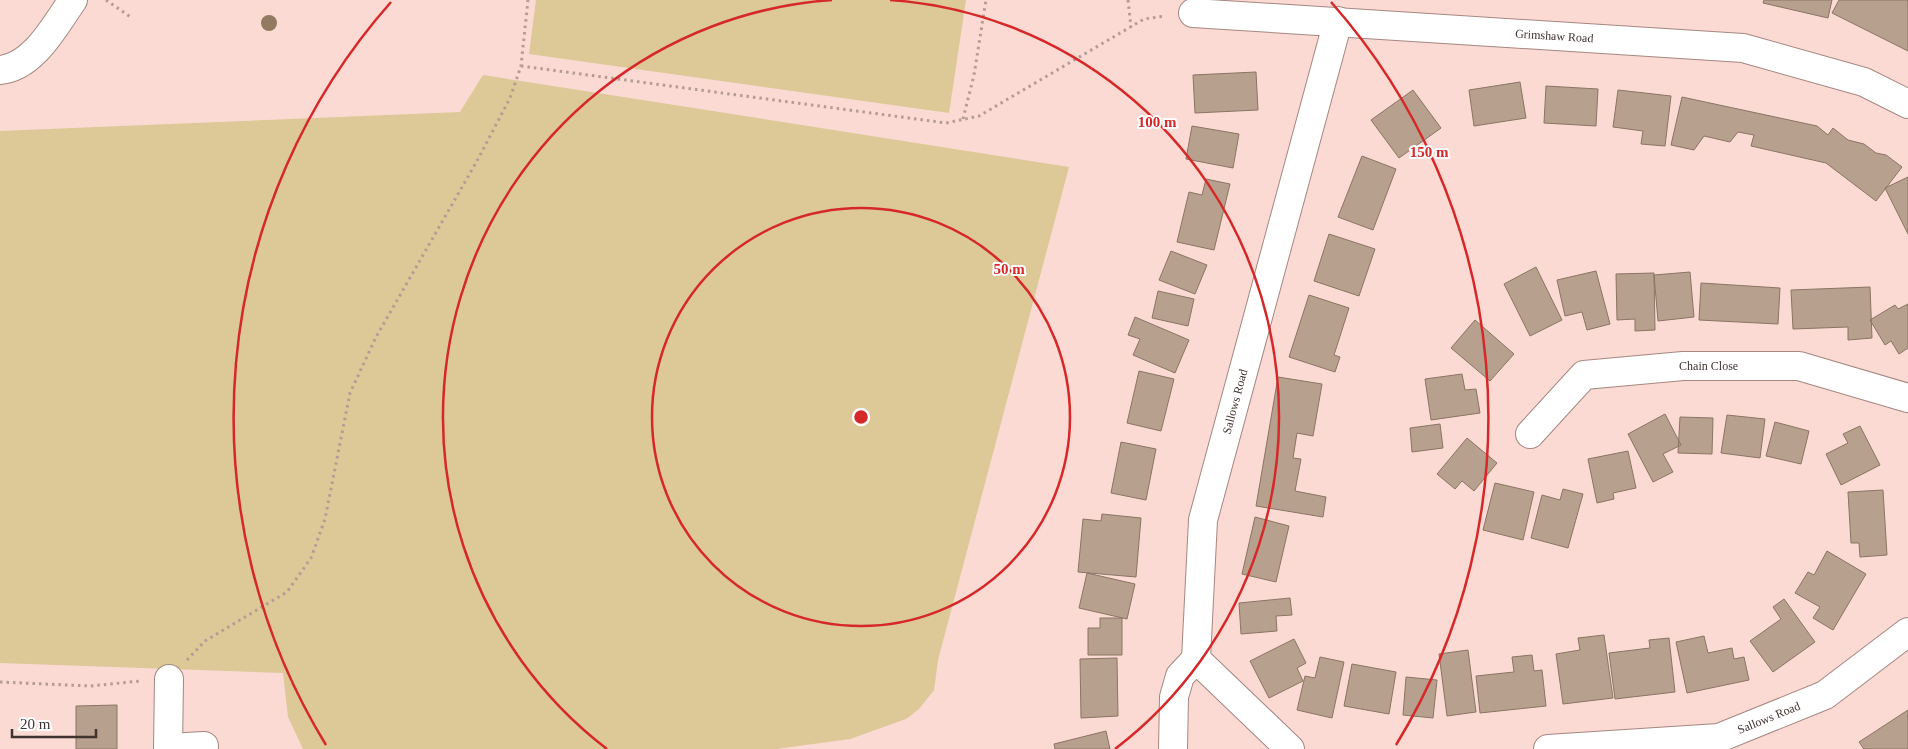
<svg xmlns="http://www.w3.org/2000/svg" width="1908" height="749" viewBox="0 0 1908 749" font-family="'Times New Roman',serif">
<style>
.green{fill:#ddc897}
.building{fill:#b8a08e;stroke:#8a7463}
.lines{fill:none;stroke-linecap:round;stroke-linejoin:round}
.minor-casing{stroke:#a58781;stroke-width:30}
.path{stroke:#b59b96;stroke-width:3;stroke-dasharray:2.5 4;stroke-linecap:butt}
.minor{stroke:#fff;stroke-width:28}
.tree{fill:#917a5f}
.ring{fill:none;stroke:#d62828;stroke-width:2.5}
.labels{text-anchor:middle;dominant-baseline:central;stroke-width:4;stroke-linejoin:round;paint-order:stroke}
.street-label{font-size:12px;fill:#3f322f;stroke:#fff}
.centre{fill:#d62828;stroke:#fff;stroke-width:2.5}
.ring-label{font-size:15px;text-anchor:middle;font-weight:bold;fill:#d62828;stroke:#fff;stroke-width:4;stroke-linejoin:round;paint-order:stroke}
</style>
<rect width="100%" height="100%" fill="#fbdad3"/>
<!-- green -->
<path class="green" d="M536,0H966L949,113L529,54Z
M483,75L1069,167L938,660L934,690L919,709L906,719L850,739L776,749H303L288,717L283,673L0,663V131L460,112Z"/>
<!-- building -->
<path class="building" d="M1764,0H1832L1828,18L1763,3Z
M1839,0H1908V51L1832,13Z
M1256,72L1258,110L1195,113L1193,75Z
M1520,82L1526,118L1474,126L1469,90Z
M1546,86L1598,89L1596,126L1544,123Z
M1413,90L1441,128L1399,158L1371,120Z
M1618,90L1671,96L1665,146L1641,144L1643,131L1613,127Z
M1682,97L1817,126L1828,135L1833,128L1848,140L1864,144L1876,153L1886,155L1902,167L1876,201L1826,163L1751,146L1754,135L1738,132L1730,142L1704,136L1694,150L1671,145Z
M1192,126L1239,134L1233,168L1186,159Z
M1362,156L1396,169L1373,230L1338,217Z
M1908,177V234L1885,188Z
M1206,179L1230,184L1214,250L1177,242L1189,192L1202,195Z
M1329,234L1375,249L1359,296L1314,281Z
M1171,251L1207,265L1195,294L1159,280Z
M1536,267L1562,320L1530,336L1504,284Z
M1596,271L1610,324L1587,330L1582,312L1565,316L1557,280Z
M1690,272L1694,317L1658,321L1654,275Z
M1654,273L1655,330L1635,331V319L1617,320L1616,274Z
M1701,283L1780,288L1778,324L1699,320Z
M1870,287L1872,338L1848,340V327L1793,329L1791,290Z
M1158,291L1194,299L1188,326L1152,318Z
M1309,295L1349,308L1334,355L1340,357L1335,372L1289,357Z
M1908,304V348L1899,354L1891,341L1885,345L1870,320L1895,305L1898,309Z
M1135,317L1189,340L1175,373L1133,355L1140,339L1128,335Z
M1475,320L1514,354L1490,381L1451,348Z
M1139,371L1174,379L1161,431L1127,423Z
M1462,374L1465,390L1476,389L1480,413L1431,420L1425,379Z
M1278,377L1322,384L1313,436L1297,433L1293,458L1301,459L1295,491L1326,497L1323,517L1256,506Z
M1665,414L1681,445L1663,454L1673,472L1653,482L1628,434Z
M1727,415L1765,419L1760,458L1721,453Z
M1680,417L1713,418L1712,454L1678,453Z
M1775,422L1809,431L1801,464L1766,456Z
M1440,424L1443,448L1412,452L1410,428Z
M1860,426L1880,465L1841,485L1826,454L1848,443L1843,434Z
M1467,438L1497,463L1474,491L1462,481L1455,489L1437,474Z
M1121,442L1156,449L1146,500L1111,493Z
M1628,451L1636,488L1613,493L1614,499L1597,503L1588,459Z
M1495,483L1534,492L1523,540L1483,530Z
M1563,489L1583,494L1568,548L1531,538L1542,495L1560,500Z
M1883,490L1887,555L1860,557L1859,543H1851L1848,492Z
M1102,514L1141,518L1136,577L1078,572L1083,519L1101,521Z
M1255,517L1289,526L1276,582L1242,574Z
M1827,551L1866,574L1833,630L1813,618L1820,607L1795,593L1808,572L1814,575Z
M1087,573L1135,584L1127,619L1079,608Z
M1290,598L1292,615L1276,616L1277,631L1241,634L1239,603Z
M1784,599L1815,642L1773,672L1750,641L1781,619L1773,607Z
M1100,618H1122V655H1088V628H1100Z
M1604,635L1613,698L1563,704L1556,654L1580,650L1578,638Z
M1704,636L1708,653L1732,648L1734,659L1744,657L1749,680L1687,693L1676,642Z
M1669,638L1675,692L1615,699L1609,653L1650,648L1649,640Z
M1294,639L1306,663L1297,668L1303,681L1269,698L1250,661Z
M1468,650L1476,712L1447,716L1439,654Z
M1532,655L1534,671L1542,670L1546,706L1480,713L1476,676L1514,672L1512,657Z
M1320,657L1344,662L1332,718L1297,710L1305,676L1315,678Z
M1117,658L1118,716L1081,718L1080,659Z
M1352,664L1396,672L1389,714L1344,706Z
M1406,677L1437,680L1433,718L1403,715Z
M117,705V749H76V706Z
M1908,710V749H1864L1859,742Z
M1106,731L1110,749H1055L1054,744Z"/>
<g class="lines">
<defs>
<g id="minor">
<path id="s1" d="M1193,13L1743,48L1864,82L1908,104"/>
<path d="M0,70C34,67 55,25 73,0"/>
<path id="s2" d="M1530,434L1584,375L1683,366H1799L1908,398"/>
<path d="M168,748L204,746"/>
<path d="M168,749L169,679"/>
<path d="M1173,749L1174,697L1180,676L1196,659"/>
<path id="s3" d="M1290,749L1196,659L1203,520L1338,21"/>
<path id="s4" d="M1548,749L1719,738L1825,695L1908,632"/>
</g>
</defs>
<!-- minor casing -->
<use href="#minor" class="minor-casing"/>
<!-- path -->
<path class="path" d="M106,0L132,18
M1128,0L1131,27
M521,66L946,123L979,116L1144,19L1165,16
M963,119L974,75L986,0
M187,660L205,641L287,592L311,558L325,519L350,393L376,337L477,161L510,98L521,66L528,0
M0,682L90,686L141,681"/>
<!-- minor -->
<use href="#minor" class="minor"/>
</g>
<!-- trees -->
<circle class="tree" cx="269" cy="23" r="8"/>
<!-- distance rings -->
<g class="ring">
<circle cx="861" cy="417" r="209"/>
<path d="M607 749A418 418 0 0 1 832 0M890 0A418 418 0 0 1 1115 749"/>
<path d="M326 745A627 627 0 0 1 391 2M1331 2A627 627 0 0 1 1396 745"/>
</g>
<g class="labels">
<!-- street labels -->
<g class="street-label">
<text stroke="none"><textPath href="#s1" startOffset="362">Grimshaw Road</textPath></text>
<text stroke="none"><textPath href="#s2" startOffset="205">Chain Close</textPath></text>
<text stroke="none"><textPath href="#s3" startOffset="392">Sallows Road</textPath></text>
<text stroke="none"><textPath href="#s4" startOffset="225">Sallows Road</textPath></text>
</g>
</g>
<circle cx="861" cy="417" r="8" class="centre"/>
<g class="ring-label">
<text x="1157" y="127">100 m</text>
<text x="1429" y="157">150 m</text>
<text x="1009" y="274">50 m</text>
</g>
<!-- scale -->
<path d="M12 729v8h84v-8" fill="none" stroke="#3f322f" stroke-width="2.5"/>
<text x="20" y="729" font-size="15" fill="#3f322f" stroke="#ffffff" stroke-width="4" paint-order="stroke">20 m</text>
</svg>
